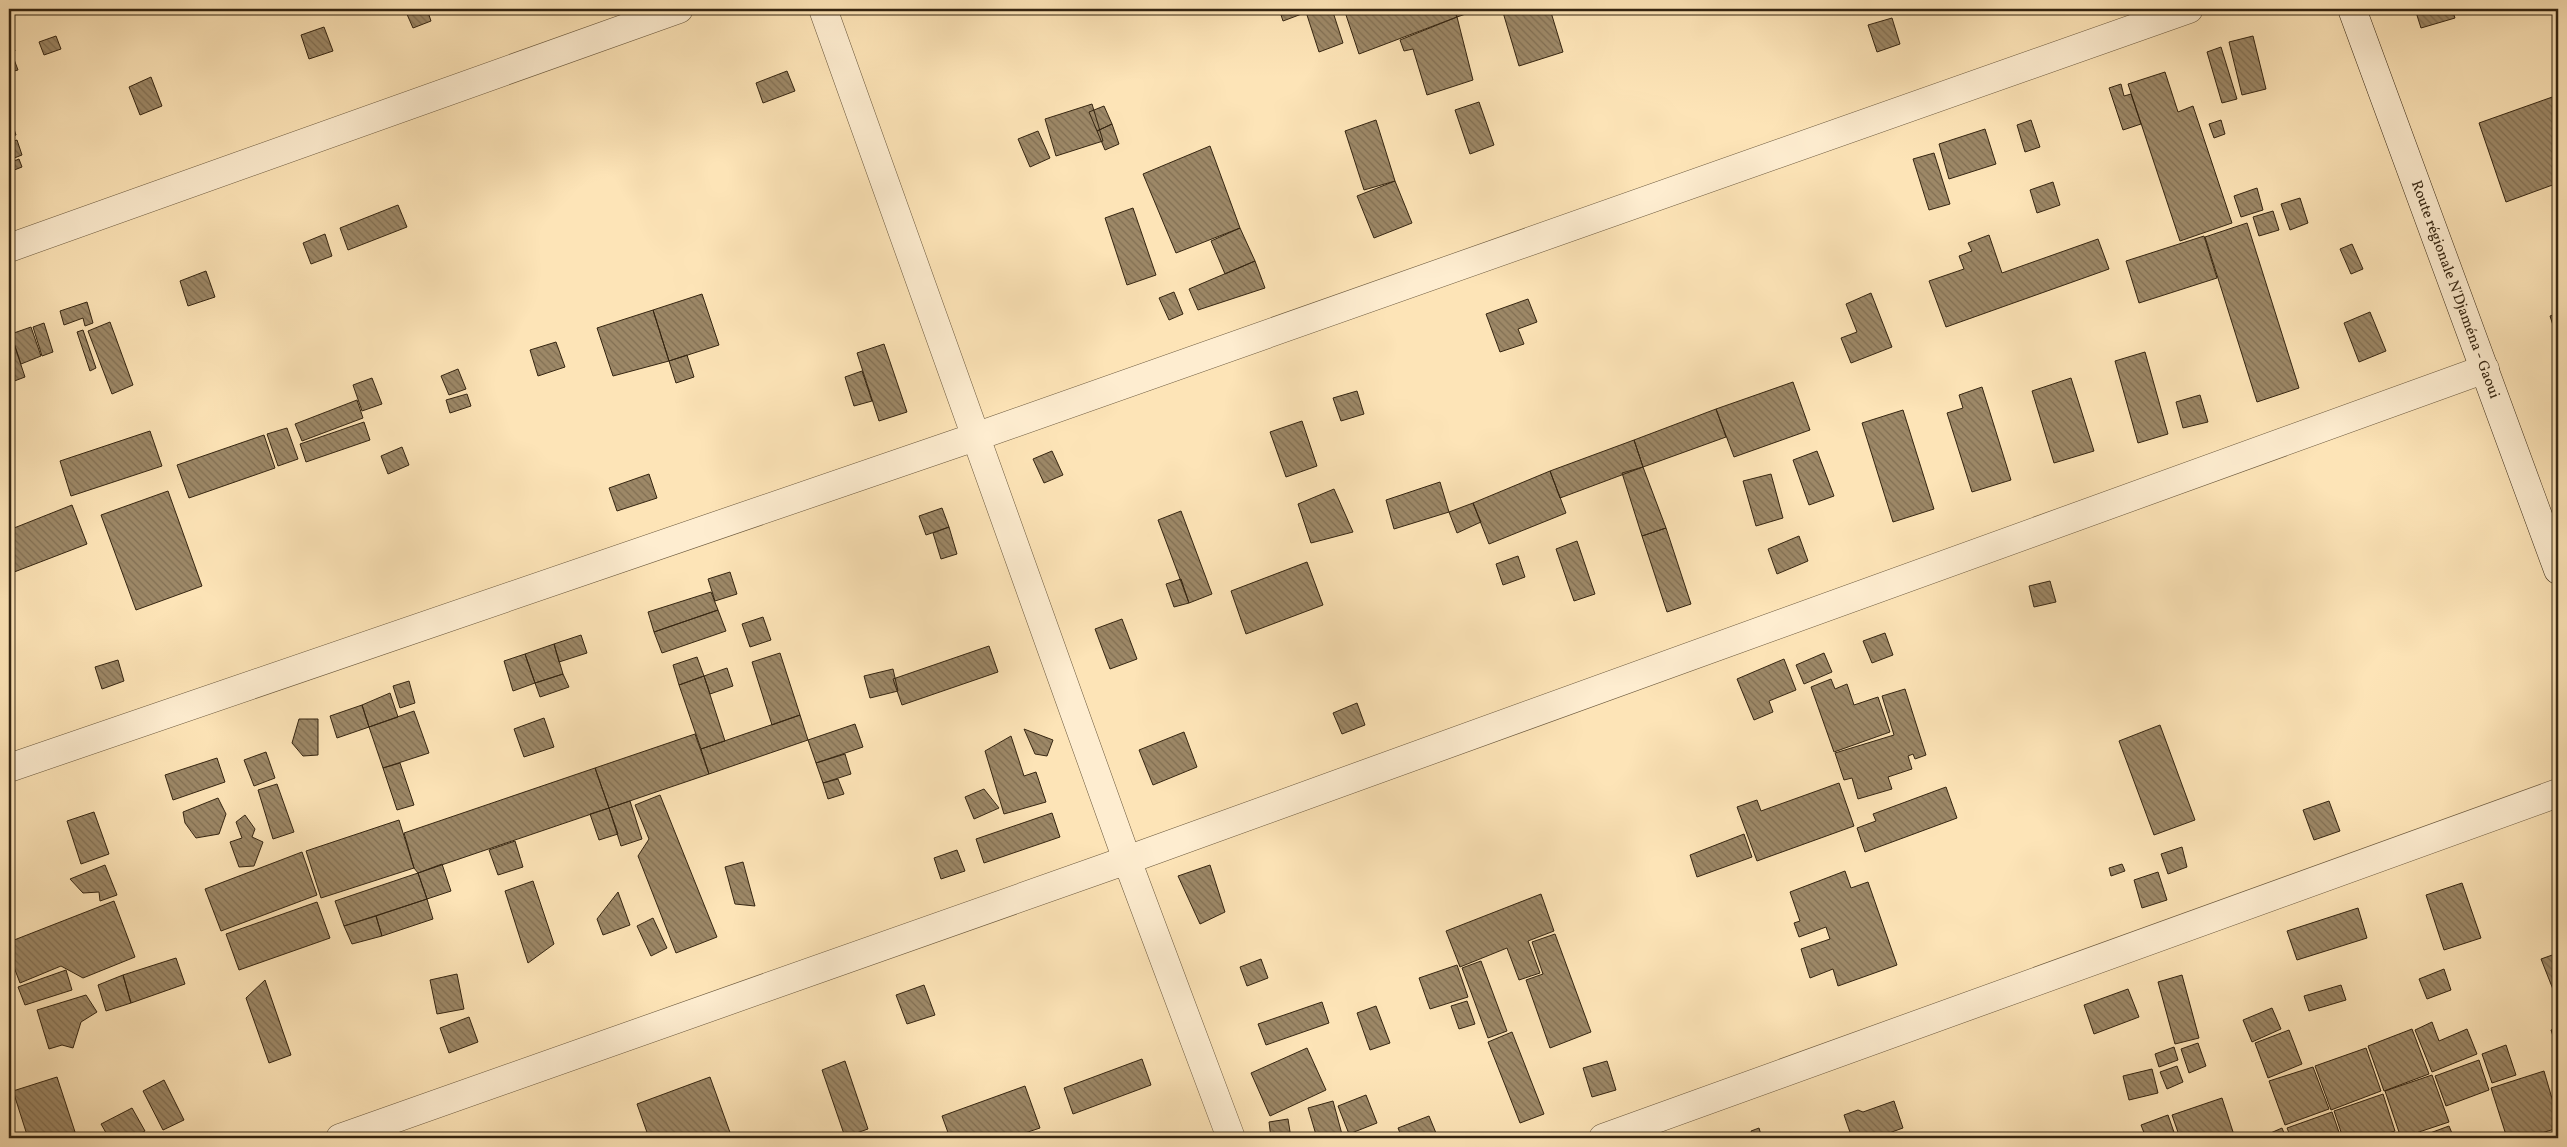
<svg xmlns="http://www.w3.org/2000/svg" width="2567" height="1147" viewBox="0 0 2567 1147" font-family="Vollkorn,serif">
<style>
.building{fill:url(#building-back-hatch);stroke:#352511}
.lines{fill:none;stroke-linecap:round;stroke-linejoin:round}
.street-casing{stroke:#67553a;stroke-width:29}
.secondary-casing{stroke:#352511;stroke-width:29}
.street{stroke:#feedd0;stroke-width:28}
.secondary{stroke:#feedd0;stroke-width:28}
.labels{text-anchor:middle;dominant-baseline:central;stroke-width:4;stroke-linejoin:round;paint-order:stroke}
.street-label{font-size:15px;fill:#352511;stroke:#feedd0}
</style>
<defs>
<pattern id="building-back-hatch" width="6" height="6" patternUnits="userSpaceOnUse" patternTransform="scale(1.25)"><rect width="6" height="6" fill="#9d8867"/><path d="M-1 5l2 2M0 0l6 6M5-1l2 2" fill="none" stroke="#816f53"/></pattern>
</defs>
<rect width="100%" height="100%" fill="#fde4b7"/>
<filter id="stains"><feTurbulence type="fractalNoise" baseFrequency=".004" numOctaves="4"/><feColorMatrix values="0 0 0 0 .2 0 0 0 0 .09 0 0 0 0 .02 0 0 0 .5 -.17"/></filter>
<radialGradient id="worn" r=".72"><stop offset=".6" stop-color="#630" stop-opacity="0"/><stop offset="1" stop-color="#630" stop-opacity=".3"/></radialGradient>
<!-- building -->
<path class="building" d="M413,9H427L431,21L413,28L406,12Z
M1279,9H1315L1283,21Z
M1315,9H1332L1343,43L1319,52L1306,12Z
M1344,9H1454L1457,17L1359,54Z
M1454,9H1480L1457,17Z
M1502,9H1550L1563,52L1519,66Z
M2415,9H2452L2455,18L2421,28Z
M1457,17L1473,80L1427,95L1413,49L1404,51L1400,40Z
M1892,18L1900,44L1877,52L1868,25Z
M324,27L333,51L309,59L301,35Z
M9,32L15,51L9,53Z
M56,36L61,49L44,55L39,42Z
M2253,36L2266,89L2242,95L2229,42Z
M2221,47L2237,99L2222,103L2207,52Z
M12,54L18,70L10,72L9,55Z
M787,71L795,91L763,103L756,83Z
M2165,72L2178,112L2193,106L2232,223L2180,241L2128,84Z
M151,77L162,106L140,115L129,87Z
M2121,84L2124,96L2131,94L2141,124L2123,130L2109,88Z
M2558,95V126H2556L2558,134V183L2506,202L2479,123Z
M1479,102L1494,145L1470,154L1455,110Z
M1092,104L1103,141L1056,156L1045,119Z
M1104,106L1112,124L1097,131L1089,112Z
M9,115L16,135L9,137Z
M1376,120L1395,181L1364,190L1345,131Z
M2031,120L2040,147L2025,152L2017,125Z
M2221,120L2225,134L2214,138L2209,124Z
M1112,124L1119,144L1105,150L1097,131Z
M1985,129L1996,164L1949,179L1939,144Z
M1038,131L1050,158L1030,167L1018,139Z
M17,140L22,155L9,160V143Z
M1210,146L1240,228L1176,253L1143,174Z
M1934,153L1950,204L1929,210L1913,159Z
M19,159L22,167L9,172V163Z
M1395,181L1412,223L1374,238L1357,196Z
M2053,182L2060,205L2037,213L2030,190Z
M2257,188L2263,210L2241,217L2234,196Z
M2300,198L2308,223L2290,230L2281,204Z
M398,205L407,227L348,250L340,228Z
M1133,208L1156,275L1127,285L1105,218Z
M2273,211L2279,230L2259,236L2253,217Z
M2247,223L2299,388L2257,402L2205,237Z
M1240,228L1255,261L1225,274L1211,241Z
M325,234L332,256L311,264L303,243Z
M1989,235L2002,273L2098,239L2109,269L1946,327L1929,281L1964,269L1959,256L1972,251L1968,243Z
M2204,236L2217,278L2139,303L2126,261Z
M2352,244L2363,269L2351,274L2340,249Z
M1255,261L1265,288L1198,310L1189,289Z
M206,271L215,297L188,306L180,281Z
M1174,292L1183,314L1169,320L1159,298Z
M1871,293L1892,347L1851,363L1841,338L1857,332L1846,304Z
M702,294L719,345L669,361L653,310Z
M1528,299L1537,322L1518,329L1524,344L1500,352L1486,314Z
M87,302L93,323L85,326L83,318L64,325L60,311Z
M653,310L669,361L613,376L597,328Z
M2370,312L2386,351L2359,362L2344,323Z
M2558,313V341L2550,316Z
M110,322L133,385L112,394L88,331Z
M44,323L53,352L42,356L33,327Z
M31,327L41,356L21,364L11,334Z
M83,330L96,368L90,371L77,332Z
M12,338L25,377L9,383V339Z
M556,342L565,367L538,376L530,350Z
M884,344L907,412L879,421L857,353Z
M2145,352L2168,434L2138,443L2115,361Z
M687,355L694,377L676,383L669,361Z
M458,369L466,389L449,395L441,376Z
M862,371L872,401L854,406L845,377Z
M372,378L382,404L362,411L353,385Z
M2071,378L2094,451L2054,463L2032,391Z
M1793,382L1810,430L1734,457L1716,409Z
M1982,387L2011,480L1972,492L1947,413L1963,408L1959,395Z
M1357,391L1364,414L1341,421L1333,398Z
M467,394L471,406L450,413L446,400Z
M2200,395L2208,422L2183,428L2176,402Z
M357,400L363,418L302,441L295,424Z
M1716,409L1726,437L1643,467L1634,440Z
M1903,410L1934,509L1893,522L1862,423Z
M1302,421L1317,466L1286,477L1270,432Z
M364,422L370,440L306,462L300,444Z
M287,428L298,459L278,466L267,434Z
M150,431L162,466L71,496L60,461Z
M264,435L275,468L189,498L177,465Z
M1634,440L1643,467L1560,498L1550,471Z
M402,447L409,465L388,474L381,456Z
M1052,451L1063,475L1044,483L1033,459Z
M1817,451L1834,496L1809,505L1793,460Z
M1643,467L1666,528L1642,536L1622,473Z
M1550,471L1566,513L1489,544L1473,503Z
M649,474L657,498L617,511L609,488Z
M1771,474L1783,518L1756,526L1743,481Z
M1440,482L1449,512L1394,529L1386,500Z
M1334,489L1353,532L1311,543L1298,504Z
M168,491L202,586L136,610L101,515Z
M1473,503L1481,522L1457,533L1449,512Z
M72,505L87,544L9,574V530Z
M942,508L949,527L926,535L919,516Z
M1181,511L1212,594L1189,603L1158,520Z
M949,527L957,554L941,559L933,533Z
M1666,528L1691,604L1667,612L1642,536Z
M1799,536L1808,561L1777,574L1768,549Z
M1577,541L1595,594L1574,601L1556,549Z
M1518,556L1525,577L1503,585L1496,564Z
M1307,562L1323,605L1246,634L1231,591Z
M730,572L737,594L715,601L708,579Z
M1181,579L1189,603L1174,607L1166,584Z
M2050,581L2056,602L2034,607L2029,586Z
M711,592L718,610L654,632L648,612Z
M718,610L726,631L662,653L654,632Z
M763,617L771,640L750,647L742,624Z
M1122,619L1137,659L1110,669L1095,629Z
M1885,633L1893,655L1872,663L1863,641Z
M581,635L587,653L559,662L554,644Z
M554,644L563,674L535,683L525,654Z
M989,646L998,672L902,705L893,679Z
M780,653L800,715L772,725L752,662Z
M1824,653L1832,672L1804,684L1796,665Z
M525,654L535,683L513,691L504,661Z
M697,657L704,676L679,685L673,665Z
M1784,659L1796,690L1769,701L1773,712L1754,720L1737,679Z
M118,660L124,681L102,689L95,667Z
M727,668L733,686L710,694L704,676Z
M893,669L898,691L870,698L864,676Z
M563,674L569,687L540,697L535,683Z
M704,676L725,741L701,749L679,685Z
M1831,679L1835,689L1847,684L1854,705L1878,697L1890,732L1834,752L1811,687Z
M409,681L415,703L400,708L393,686Z
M1905,689L1926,755L1915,759L1913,754L1908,756L1912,769L1888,777L1892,789L1858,799L1852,778L1844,780L1835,753L1894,735L1882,696Z
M390,693L398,717L369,727L362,705Z
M1357,703L1365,725L1342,734L1333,713Z
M362,705L369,727L337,738L330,716Z
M414,711L429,753L383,768L369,727Z
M800,715L808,740L709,774L701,749Z
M544,718L554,747L524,757L514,729Z
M299,719H318V755L303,756L292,743Z
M855,724L863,747L816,763L808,740Z
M2160,725L2195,820L2154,835L2119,741Z
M1024,729L1053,740L1047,756L1035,754Z
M1184,732L1197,767L1153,785L1139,750Z
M695,734L709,774L609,808L595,768Z
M1011,736L1024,776L1036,772L1046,802L1004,814L985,751Z
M266,752L275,778L254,786L244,760Z
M845,754L851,774L823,783L816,763Z
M217,758L225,782L173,800L165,775Z
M400,763L414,805L397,810L383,768Z
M595,768L609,808L418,873L414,868L404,833Z
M838,779L844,794L828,799L823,783Z
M1839,783L1854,826L1757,861L1737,807L1757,800L1761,811Z
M277,784L294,832L273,839L258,790Z
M1946,787L1957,818L1865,852L1857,828L1876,821L1873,814Z
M984,789L999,808L974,819L965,797Z
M660,795L717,937L676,953L638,856L649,839L635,805Z
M218,798L226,814L219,834L196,838L185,823L183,812Z
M630,801L642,839L621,846L609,808Z
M2329,801L2340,831L2314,840L2303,810Z
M609,808L618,834L599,840L590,814Z
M94,812L109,854L81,864L67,821Z
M1052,813L1060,837L984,863L976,839Z
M245,815L255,829L252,837L263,842L254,866L239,867L230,842L242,838L236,822Z
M399,820L414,868L321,898L306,851Z
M1744,834L1752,857L1697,877L1690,855Z
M515,841L523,867L498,875L489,850Z
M2182,847L2187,867L2168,874L2161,854Z
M957,850L965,871L941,879L934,858Z
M302,852L317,895L221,931L205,889Z
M743,862L755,906L735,904L725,867Z
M442,864L451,891L427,899L418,873Z
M2122,864L2125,871L2111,876L2109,868Z
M105,865L117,895L100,901L99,892L83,893L70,879Z
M1210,865L1225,912L1200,924L1178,876Z
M1845,871L1851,888L1868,882L1897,965L1838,986L1833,969L1810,978L1801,949L1830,939L1826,927L1799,937L1794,923L1800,921L1790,892Z
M2158,872L2167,900L2142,908L2134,880Z
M418,873L427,899L344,926L335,901Z
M533,881L554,944L528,963L505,891Z
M2462,883L2481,938L2444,950L2426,895Z
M618,892L630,925L603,935L597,919Z
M1541,894L1554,931L1528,941L1540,973L1519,980L1507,948L1460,967L1446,931Z
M427,899L433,919L382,936L376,916Z
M114,901L135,957L83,978L61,966L20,983L9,954V942Z
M317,902L330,938L239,970L226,934Z
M2358,908L2367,938L2297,960L2287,931Z
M376,916L382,936L352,944L344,926Z
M653,918L667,948L651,956L637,926Z
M1555,934L1591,1032L1550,1048L1526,980L1543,974L1532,942Z
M2558,953V1002L2541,959Z
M176,958L185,984L131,1003L123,975Z
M1261,959L1268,978L1247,986L1240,967Z
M1481,961L1507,1031L1488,1038L1462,968Z
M1457,965L1468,997L1430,1009L1419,978Z
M2444,969L2451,990L2427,999L2419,979Z
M66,970L72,990L25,1005L18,987Z
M457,974L464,1009L437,1014L430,980Z
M123,975L131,1003L106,1011L98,985Z
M2182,975L2199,1038L2175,1044L2158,982Z
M265,980L291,1055L269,1063L246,998Z
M924,985L935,1015L907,1024L896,995Z
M2341,985L2346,1000L2309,1011L2304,996Z
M2128,989L2139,1017L2094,1034L2084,1005Z
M86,995L97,1012L81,1022L73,1048L62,1045L49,1049L37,1010Z
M1467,1001L1475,1024L1459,1029L1451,1006Z
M1322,1002L1329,1023L1266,1045L1258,1024Z
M1376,1006L1390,1043L1370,1050L1357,1013Z
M2272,1008L2281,1029L2252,1042L2243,1020Z
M469,1017L478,1042L449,1053L440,1028Z
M2432,1022L2439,1041L2467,1029L2477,1054L2432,1072L2415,1030Z
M2558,1028V1052L2551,1030Z
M2412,1029L2429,1074L2384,1091L2368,1046Z
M2289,1030L2302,1064L2268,1078L2255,1043Z
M1512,1032L1544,1114L1520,1123L1488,1042Z
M2198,1043L2206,1066L2189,1073L2181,1049Z
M2506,1045L2516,1075L2492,1083L2482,1054Z
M2174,1047L2178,1060L2159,1067L2155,1054Z
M1307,1048L1326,1090L1270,1116L1251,1073Z
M2366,1048L2381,1091L2331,1110L2315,1066Z
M1142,1059L1151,1085L1073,1114L1064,1088Z
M2479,1060L2489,1090L2446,1106L2435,1076Z
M845,1061L868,1129L845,1137L822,1070Z
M1607,1061L1616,1090L1592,1097L1583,1068Z
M2177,1066L2183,1082L2167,1089L2160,1072Z
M2313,1067L2329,1109L2285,1125L2269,1081Z
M2152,1069L2158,1093L2129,1100L2123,1076Z
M2544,1071L2558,1119V1128L2525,1138H2507L2491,1088Z
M2432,1075L2449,1122L2401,1138L2385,1091Z
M57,1077L77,1138H28L13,1091Z
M710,1077L732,1138H649L637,1104Z
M164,1080L184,1120L163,1130L143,1091Z
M1025,1086L1040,1128L1010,1138H950L942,1116Z
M2383,1094L2395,1131L2372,1138H2343L2334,1111Z
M1366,1095L1377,1123L1349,1134L1338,1106Z
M2222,1098L2235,1138H2180L2172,1115Z
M1333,1101L1343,1138H1317L1308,1108Z
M1894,1101L1903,1128L1875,1138H1852L1844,1115L1858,1110L1863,1112Z
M132,1108L145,1131L132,1138H109L101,1124Z
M2332,1112L2341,1138H2291L2287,1128Z
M2168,1115L2176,1138H2146L2141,1125Z
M1429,1116L1438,1138H1402L1398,1128Z
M1288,1119L1291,1138H1271L1269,1122Z
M2449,1126L2454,1138H2432L2430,1133Z
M1759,1128L1762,1138H1753L1751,1131Z
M2282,1128L2286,1138H2259Z"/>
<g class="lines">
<defs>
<path id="street" d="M823,9L1127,860L1231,1138
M9,248L679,9
M9,768L975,437L2189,9
M340,1138L1127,860L2485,369
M1603,1138L2558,793"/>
<g id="secondary">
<path id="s1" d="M2352,9L2558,570"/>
</g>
</defs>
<!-- street casing -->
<use href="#street" class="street-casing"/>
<!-- secondary casing -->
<use href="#secondary" class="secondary-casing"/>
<!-- street -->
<use href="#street" class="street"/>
<!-- secondary -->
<use href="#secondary" class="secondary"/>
</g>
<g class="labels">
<!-- street labels -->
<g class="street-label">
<text stroke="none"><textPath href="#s1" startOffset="299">Route régionale N'Djaména - Gaoui</textPath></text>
</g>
</g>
<!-- margin -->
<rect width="2567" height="1147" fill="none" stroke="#fde4b7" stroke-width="30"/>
<rect x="10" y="10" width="2547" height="1127" fill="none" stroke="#352511" stroke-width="2.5"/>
<rect x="15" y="15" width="2537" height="1117" fill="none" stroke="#352511"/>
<rect width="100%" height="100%" filter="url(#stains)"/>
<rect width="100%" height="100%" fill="url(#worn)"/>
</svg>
